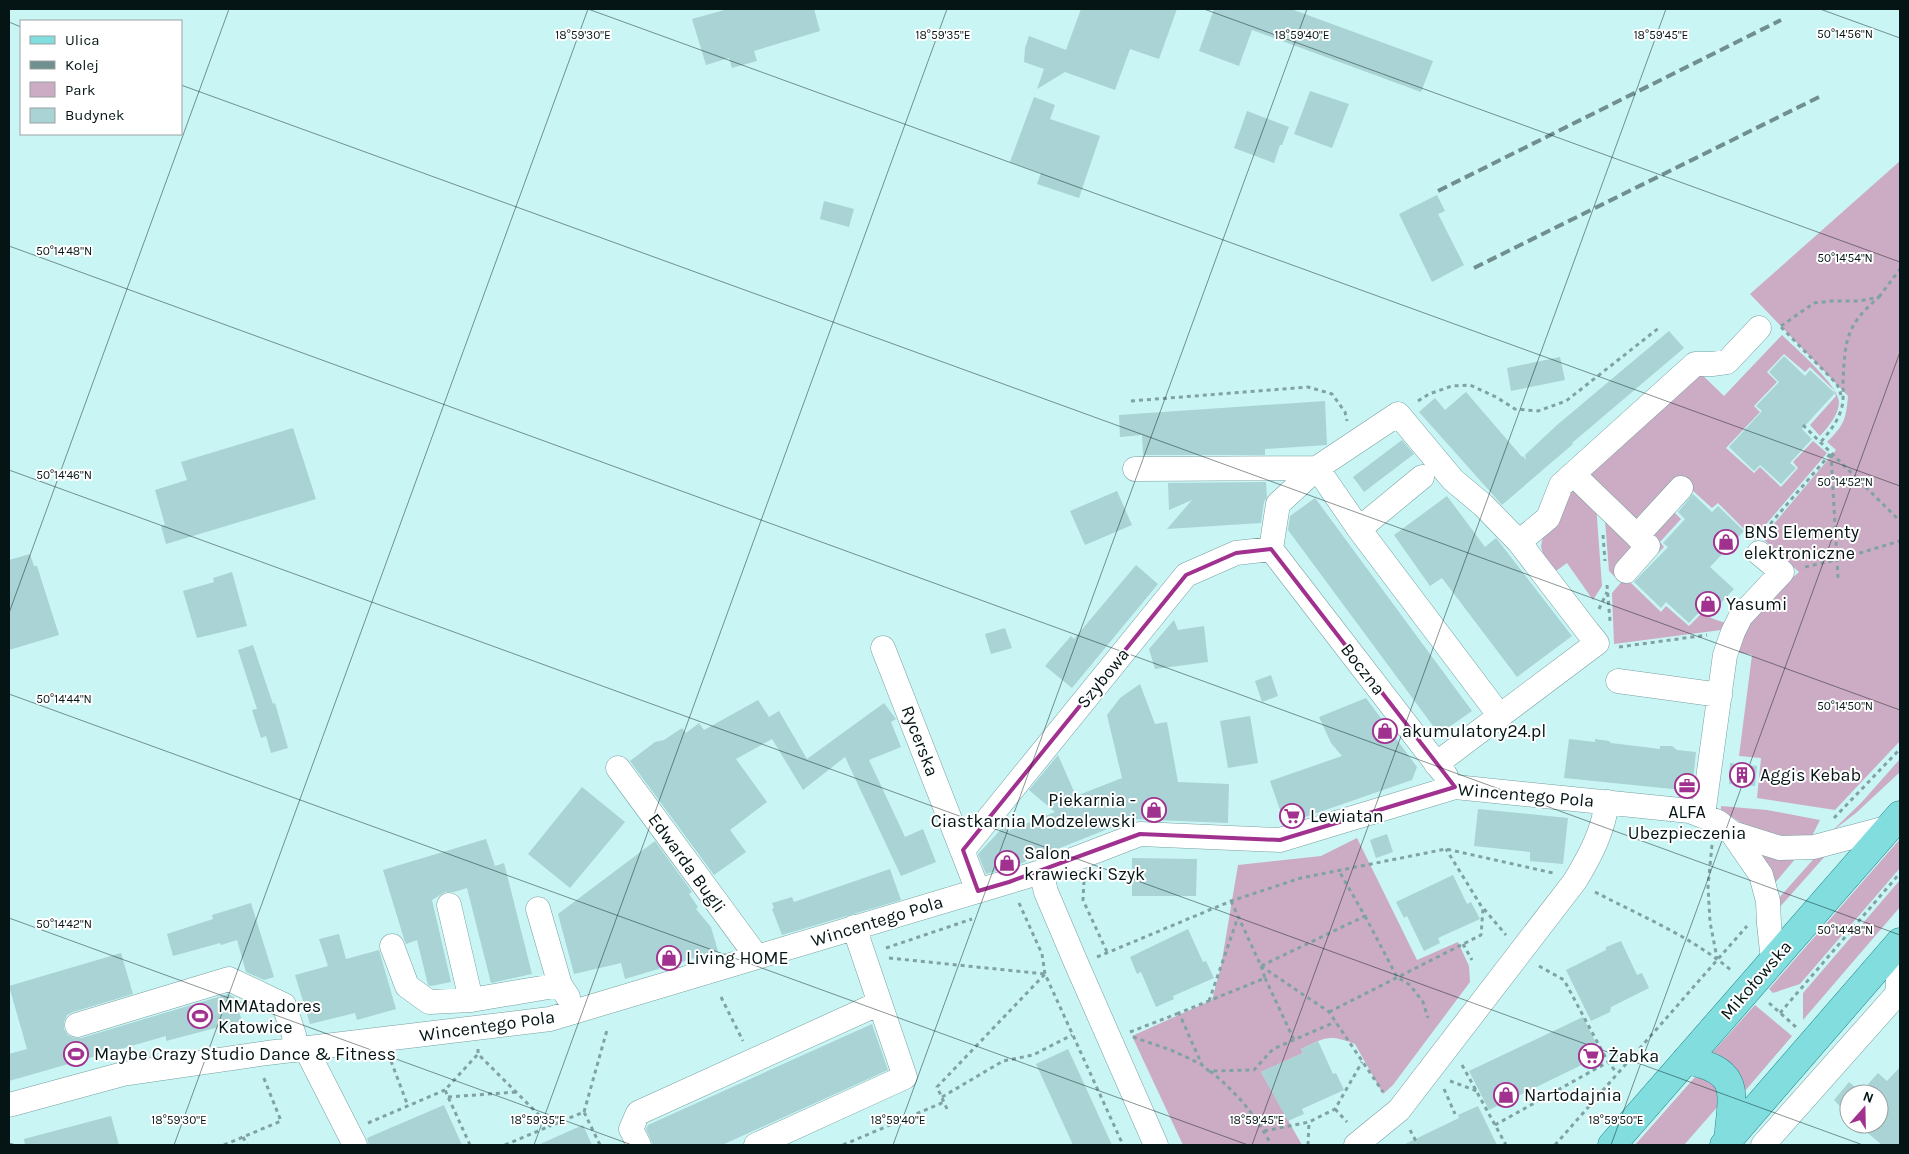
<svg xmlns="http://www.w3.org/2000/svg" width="1909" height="1154" viewBox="0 0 1909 1154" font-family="Karla,sans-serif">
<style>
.green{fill:#ccacc4}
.building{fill:#a9d3d4}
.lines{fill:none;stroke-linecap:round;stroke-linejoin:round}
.minor-casing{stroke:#77a0a0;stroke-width:25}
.major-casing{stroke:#20888a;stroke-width:29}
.path{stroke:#81a2a2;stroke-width:3;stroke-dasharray:4 4;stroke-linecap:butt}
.minor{stroke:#fff;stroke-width:24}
.major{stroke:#82dddf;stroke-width:28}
.rail{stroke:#708f8f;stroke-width:4;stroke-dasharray:10 5;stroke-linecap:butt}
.marked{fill:none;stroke:#a1318f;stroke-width:4;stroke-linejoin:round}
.ticks{fill:none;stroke:#051515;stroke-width:1;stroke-opacity:0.45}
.labels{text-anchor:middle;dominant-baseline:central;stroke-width:4;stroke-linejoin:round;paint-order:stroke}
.poi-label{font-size:18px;fill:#051515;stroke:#fff;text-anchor:start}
.street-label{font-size:18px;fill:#051515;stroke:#fff}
.ticks-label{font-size:12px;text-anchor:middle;fill:#051515;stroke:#fff;stroke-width:4;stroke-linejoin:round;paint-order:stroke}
</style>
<rect width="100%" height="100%" fill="#caf5f5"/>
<!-- green -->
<path class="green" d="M1900,161V741L1835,810L1757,798L1761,758L1739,756L1752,655L1735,652L1743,630L1783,586L1799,572L1762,538L1836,450L1827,442C1844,425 1846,420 1848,396L1750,294Z
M1782,335C1794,347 1840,386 1839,403C1838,416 1828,427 1820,436L1810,425L1836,396L1834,390L1810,367L1805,372L1784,354L1767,372L1777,382L1754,406L1760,412L1726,448L1754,473L1760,467L1781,487L1798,468L1793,462L1813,441L1827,453L1756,536V541L1718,503L1712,508L1692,490L1672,510L1681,519L1660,542L1664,547L1630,582L1661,612L1666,606L1689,626L1704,611L1711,618L1731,625L1729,629L1614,644L1612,593L1652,546L1595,491L1602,586L1593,600L1567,563L1556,571L1543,554L1541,546L1543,537L1553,527L1567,486L1696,369L1724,396Z
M1604,508L1643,546L1615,577L1609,571Z
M1900,759V772L1856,813L1831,832L1861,803Z
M1721,806L1767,810L1820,820L1810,840L1800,841L1749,828L1721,810Z
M1357,838L1417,960L1458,942L1469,966L1470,982L1393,1085L1383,1094L1355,1044C1328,1034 1327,1037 1301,1049L1303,1053L1261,1072L1302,1145H1183L1132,1036L1212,1000L1221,966L1238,865L1321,856Z
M1900,839V868L1800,984L1773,993L1769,989Z
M1759,853L1796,858L1774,884Z
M1818,854H1827L1779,908L1777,900Z
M1900,880V907L1803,1020V993Z
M1755,1005L1792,1036L1745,1091L1741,1080L1712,1053Z
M1695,1077H1703L1717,1085L1719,1105L1684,1145H1635Z"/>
<!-- building -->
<path class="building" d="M728,9H814L820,31L754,51L757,61L732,68L729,58L706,65L692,19Z
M1081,9H1177L1159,59L1130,49L1115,90L1065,72L1037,89L1044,69L1024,62L1025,48L1029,36L1066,50Z
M1214,9H1291L1433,61L1421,92L1252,30L1239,66L1199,51Z
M1310,91L1349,104L1332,148L1294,134Z
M1034,97L1055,105L1050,119L1100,136L1079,198L1037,184L1041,173L1010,162Z
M1247,111L1289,127L1282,145H1280L1274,163L1234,148Z
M1437,195L1445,211L1438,214L1464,265L1432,282L1399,214Z
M824,201L854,209L849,227L820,219Z
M1669,331L1684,348L1572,443L1573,444L1502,505L1419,412L1435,398L1445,410L1466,392L1522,457L1523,456L1526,460L1525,455L1557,425Z
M1784,356L1805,376L1810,370L1835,393L1802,429L1812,439L1790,463L1796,468L1781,484L1760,465L1754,471L1729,447L1762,411L1756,406L1779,382L1769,372Z
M1560,357L1565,380L1511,391L1507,368Z
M1325,401L1327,445L1265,449V455H1143L1142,435L1120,437L1119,415Z
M293,428L316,499L166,544L161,526L165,525L155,490L187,480L181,462Z
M1402,440L1414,454L1364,492L1353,477Z
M1266,482L1267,497L1264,502L1261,523L1167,529L1192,500L1169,510L1168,483Z
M1117,491L1132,525L1085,545L1070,511Z
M1693,494L1712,512L1718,506L1744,531L1710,567L1734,589L1718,606L1715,603L1708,611L1704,607L1689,623L1666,602L1661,608L1634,582L1668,547L1663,543L1685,519L1678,512Z
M1447,496L1485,547L1496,538L1500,543L1572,636L1517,677L1442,578L1430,586L1394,535Z
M1315,498L1472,711L1439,734L1288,530L1290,516Z
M30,554L34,566H37L59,635L9,650V560Z
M1136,565L1158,584L1072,688L1045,666L1071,636L1074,639Z
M232,572L247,626L197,638L183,591L214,582L213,578Z
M1174,620L1178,630L1204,626L1208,662L1155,669L1149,649Z
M1005,628L1012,648L991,654L985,634Z
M253,645L273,704L275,703L288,748L271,753L266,736L261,738L252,710L257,709L238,650Z
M1271,675L1278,696L1262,702L1255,681Z
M1140,684L1155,724L1167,722L1178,782L1229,784L1228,823L1133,819L1017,865L986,874L978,854L1006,824L1008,831L1055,812L1029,790L1058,755L1076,796L1122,778L1107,715L1120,698Z
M1366,698L1417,767L1412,780L1285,824L1270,781L1342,756L1331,743L1319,717Z
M758,700L769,717L779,711L807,759L884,703L896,719L891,722L901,747L869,760L905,837L923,829L936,862L901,876L845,757L803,790L772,739L736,759L767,802L730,830L746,852L714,875L630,761L655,742L664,740L682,728L686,733L699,723L704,730Z
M1250,716L1258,763L1228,768L1220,721Z
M1569,739L1595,742V739L1609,741L1611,743L1660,749V746H1672L1677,750L1696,752L1692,791L1564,778Z
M1730,763L1757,766L1755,786L1729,784Z
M582,787L625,822L570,888L528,854Z
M1478,809L1568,818L1563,864L1530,861V852L1474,846Z
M1387,834L1393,852L1376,858L1370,840Z
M486,839L495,866L504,863L532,974L491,983L467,888L454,892H445L432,900L451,982L431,986L428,985L417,940L406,944L404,939L383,870Z
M655,841L692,892L689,894L698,907L696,909L711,927L718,951L625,979L621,963L574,974L558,914Z
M1132,858L1197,859L1196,896H1132Z
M890,869L901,900L782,935L772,909L774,908L772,903L792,897L794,902Z
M1453,875L1467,904L1471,902L1480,919L1438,938L1440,943L1424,951L1407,916L1404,918L1396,902Z
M251,903L274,977L264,980L246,972L237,940L221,945L220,943L173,956L167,934L213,919L212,915Z
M1188,929L1203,962L1206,961L1214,978L1173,996L1174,999L1156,1007L1141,972L1137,974L1130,957Z
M339,934L346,959L379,950L396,1009L357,1020L355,1013L310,1024L295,975L328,966L319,939Z
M1621,941L1637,975L1642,973L1649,988L1611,1007L1610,1012L1591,1021L1566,970L1606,950V947Z
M121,953L133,994L73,1012L67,1015L64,1022V1029L68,1035L74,1038H81L228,994L234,997L242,1021L166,1041V1036L9,1081V1054L27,1049L9,986Z
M1583,1017L1602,1055L1489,1110L1469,1071Z
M872,1024L888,1070L722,1145H653L646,1129L648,1125Z
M1318,1041L1333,1074L1336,1073L1344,1090L1302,1109L1304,1114L1288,1121L1261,1072L1303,1053L1301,1049Z
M1068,1049L1081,1077L1112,1145H1073L1036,1064Z
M1900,1067V1145H1882L1857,1124H1879V1094H1849V1116L1834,1100L1849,1082L1861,1092L1878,1073L1887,1081Z
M444,1105L462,1145H369L367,1138Z
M1478,1106L1497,1145H1403L1459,1118L1458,1115Z
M111,1116L119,1145H25L24,1139Z
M583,1125L592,1145H538Z"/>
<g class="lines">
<defs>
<path id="minor" d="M1317,468L1359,529L1500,716
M1135,469L1317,468
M1573,474L1637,536L1681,488
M1359,529L1422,477
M1519,542L1548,518L1561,485L1695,364H1712L1727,362L1759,328
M1271,549L1278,504L1317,468L1398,414L1453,480L1483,505L1519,542L1588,632L1597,643L1436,764
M1271,549L1446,776
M1626,571L1648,546L1637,536
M883,648L978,891
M1618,681L1720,695
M618,768L757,957
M1703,815L1725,655L1733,632L1741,616L1782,572L1759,553
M1732,833L1780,848L1814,847L1890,827
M963,850L1186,575L1236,553L1271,549
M1041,872L1046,892L1077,965L1156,1145
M449,905L471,1000
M538,909L560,985L568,997
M392,946L407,986L429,1002L471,1000L560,985
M77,1025L229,979L284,1005L294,1035L295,1050
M306,1049L355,1145
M9,1105L123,1074L267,1053L550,1019L1041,872L1140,834L1280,840L1455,787L1690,811L1718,822L1732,833L1761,875L1768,901L1769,924L1773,960
M639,1145L631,1129L638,1113L880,1003
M756,1145L905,1077L854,927
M1356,1145L1399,1110L1575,881C1590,856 1603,832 1607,802
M1763,1145L1898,993V945L1900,944"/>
<path id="major" d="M1686,1060C1743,1071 1732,1093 1728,1141
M1612,1145L1900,815
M1724,1145L1900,942"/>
</defs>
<!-- minor casing -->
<use href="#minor" class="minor-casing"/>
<!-- major casing -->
<use href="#major" class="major-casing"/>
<!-- path -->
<path class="path" d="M1879,297L1900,269
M1781,326L1814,303L1832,301H1859L1879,297C1845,326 1845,341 1843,383C1843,392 1844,402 1841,410C1837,423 1829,432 1820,443
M1781,327L1837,384L1841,395
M1131,401L1308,387L1332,394L1345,412L1347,421
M1418,401L1429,394L1452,386L1470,385L1496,397L1515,409L1538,411L1566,401L1660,327
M1803,425L1900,521
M1831,454L1838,578
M1765,530L1831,453
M1603,535L1605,561
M1805,567L1836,560L1900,541
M1607,585L1610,621
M1599,609L1607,592
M1619,647L1707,635
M1834,818L1900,749
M1712,845L1708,886L1710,922L1717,958
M1084,881L1083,900L1107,952
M1595,892C1641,916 1692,937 1732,971
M1231,901L1261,966L1365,916L1339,871
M1019,903L1042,954L1045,974L1123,1145
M1484,909L1506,935
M1365,916L1397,977L1410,985L1423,1002L1428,1018
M1463,944L1472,960
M886,948L972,919
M1097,957L1231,901L1301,878L1446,849L1553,873
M889,958L1045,974
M1261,966L1265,978L1179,1013L1202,1065L1209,1071L1254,1070L1273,1049L1335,1022
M1261,966L1329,1012L1383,1092
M1539,966L1564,980L1608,1062L1617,1073
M1265,978L1294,1040
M721,997L743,1041
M1209,1001L1238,917
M1769,1003L1796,1027
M1329,1012L1481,935L1483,909L1446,849
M1780,1013L1900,873
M1130,1032L1179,1013
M1133,1037L1171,1050L1201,1064
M478,1049V1054L550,1126L584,1112L600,1145
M391,1061L408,1106
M1462,1065L1506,1145
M1210,1071C1235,1091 1257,1116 1271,1145
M1450,1081L1477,1091
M1444,1089L1455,1114
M448,1097L516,1092
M942,1097L1003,1061L1033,1055L1072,1035
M947,1109L937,1087L1045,974
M1335,1109L1347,1122
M584,1112L607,1030
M368,1123L445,1090
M1495,1125L1608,1062
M1410,1130L1418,1145
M1264,1131L1309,1122L1335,1109L1362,1062
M243,1137L247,1145
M224,1145L281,1121L263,1076
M470,1145L445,1090L478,1054
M505,1145L550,1126
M843,1145L944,1102
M1308,1145L1309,1122
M1555,1145L1747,926"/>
<!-- minor -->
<use href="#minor" class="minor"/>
<!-- major -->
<use href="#major" class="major"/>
<!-- rail -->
<path class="rail" d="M1438,191L1781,20
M1474,268L1821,96"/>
</g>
<!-- marked area -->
<path class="marked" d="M1271,549L1455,787L1280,840L1140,834L1009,882L978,891L963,850L1186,575L1236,553Z"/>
<!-- ticks -->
<path class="ticks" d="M588,9L1900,486M1204,9L1900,262M1820,9L1900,38M9,22L21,27M181,85L1900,710M9,246L1900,935M9,470L1863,1145M9,613L229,9M9,694L1248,1145M9,918L632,1145M9,1143L16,1145M174,1145L588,9M534,1145L947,9M893,1145L1307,9M1252,1145L1666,9M1611,1145L1900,352"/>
<!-- icons -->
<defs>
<symbol id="shop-ring" viewBox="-11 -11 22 22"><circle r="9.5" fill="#fff" stroke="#a1318f" stroke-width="1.5"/><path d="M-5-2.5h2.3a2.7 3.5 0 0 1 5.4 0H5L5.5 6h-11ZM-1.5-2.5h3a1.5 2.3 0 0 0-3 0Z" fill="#a1318f"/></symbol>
<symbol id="building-ring" viewBox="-11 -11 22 22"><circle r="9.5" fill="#fff" stroke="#a1318f" stroke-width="1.5"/><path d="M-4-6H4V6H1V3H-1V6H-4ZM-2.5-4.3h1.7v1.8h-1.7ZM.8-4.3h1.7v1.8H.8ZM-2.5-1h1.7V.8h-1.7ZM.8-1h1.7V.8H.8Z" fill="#a1318f"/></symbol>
<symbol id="office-ring" viewBox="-11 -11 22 22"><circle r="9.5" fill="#fff" stroke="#a1318f" stroke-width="1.5"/><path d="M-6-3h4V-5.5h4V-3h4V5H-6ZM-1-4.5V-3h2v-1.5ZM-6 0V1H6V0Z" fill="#a1318f"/></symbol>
<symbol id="supermarket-ring" viewBox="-11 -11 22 22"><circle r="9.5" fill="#fff" stroke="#a1318f" stroke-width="1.5"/><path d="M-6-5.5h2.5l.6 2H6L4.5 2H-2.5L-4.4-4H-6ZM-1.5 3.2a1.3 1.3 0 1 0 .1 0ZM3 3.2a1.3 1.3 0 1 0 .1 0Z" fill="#a1318f"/></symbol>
<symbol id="stadium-ring" viewBox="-11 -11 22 22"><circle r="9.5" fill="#fff" stroke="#a1318f" stroke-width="1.5"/><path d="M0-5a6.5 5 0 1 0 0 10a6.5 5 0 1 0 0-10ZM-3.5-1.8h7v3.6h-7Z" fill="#a1318f"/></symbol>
</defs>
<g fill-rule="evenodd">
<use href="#shop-ring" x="1712" y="528" width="28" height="28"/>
<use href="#shop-ring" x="1694" y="590" width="28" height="28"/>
<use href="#shop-ring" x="1371" y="717" width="28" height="28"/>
<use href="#building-ring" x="1728" y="761" width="28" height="28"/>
<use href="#office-ring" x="1673" y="772" width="28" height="28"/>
<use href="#shop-ring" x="1140" y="796" width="28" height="28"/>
<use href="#supermarket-ring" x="1278" y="802" width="28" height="28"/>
<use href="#shop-ring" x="993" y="849" width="28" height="28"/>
<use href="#shop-ring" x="655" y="944" width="28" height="28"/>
<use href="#stadium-ring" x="186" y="1002" width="28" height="28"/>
<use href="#stadium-ring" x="62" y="1040" width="28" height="28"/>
<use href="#supermarket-ring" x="1577" y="1042" width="28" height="28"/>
<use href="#shop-ring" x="1492" y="1081" width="28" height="28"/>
</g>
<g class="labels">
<!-- poi labels -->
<g class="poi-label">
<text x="1744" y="532">BNS Elementy<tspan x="1744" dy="21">elektroniczne</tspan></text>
<text x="1726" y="604">Yasumi</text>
<text x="1402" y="731">akumulatory24.pl</text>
<text x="1760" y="775">Aggis Kebab</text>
<text x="1136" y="800" text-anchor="end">Piekarnia -<tspan x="1136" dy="21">Ciastkarnia Modzelewski</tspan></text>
<text x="1687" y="812" text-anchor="middle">ALFA<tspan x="1687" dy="21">Ubezpieczenia</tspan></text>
<text x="1310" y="816">Lewiatan</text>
<text x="1024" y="853">Salon<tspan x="1024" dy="21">krawiecki Szyk</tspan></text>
<text x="686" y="958">Living HOME</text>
<text x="218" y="1006">MMAtadores<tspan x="218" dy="21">Katowice</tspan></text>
<text x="94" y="1054">Maybe Crazy Studio Dance &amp; Fitness</text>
<text x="1608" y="1056">Żabka</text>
<text x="1524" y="1095">Nartodajnia</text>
</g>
<!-- street labels -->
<g class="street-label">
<text transform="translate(1363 669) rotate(52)">Boczna</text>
<text transform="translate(1103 678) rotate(-51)">Szybowa</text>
<text transform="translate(920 741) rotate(69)">Rycerska</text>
<text transform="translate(1526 795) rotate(5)">Wincentego Pola</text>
<text transform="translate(687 863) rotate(54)">Edwarda Bugli</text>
<text transform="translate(877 921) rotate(-17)">Wincentego Pola</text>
<text transform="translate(1756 980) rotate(-49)">Mikołowska</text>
<text transform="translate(487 1026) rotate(-8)">Wincentego Pola</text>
</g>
</g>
<g class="ticks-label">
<text x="1845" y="38">50°14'56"N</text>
<text x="583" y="39">18°59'30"E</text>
<text x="943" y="39">18°59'35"E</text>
<text x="1302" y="39">18°59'40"E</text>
<text x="1661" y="39">18°59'45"E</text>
<text x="64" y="255">50°14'48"N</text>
<text x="1845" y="262">50°14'54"N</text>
<text x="64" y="479">50°14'46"N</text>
<text x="1845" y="486">50°14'52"N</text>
<text x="64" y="703">50°14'44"N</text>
<text x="1845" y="710">50°14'50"N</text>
<text x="64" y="928">50°14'42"N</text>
<text x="1845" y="934">50°14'48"N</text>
<text x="179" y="1124">18°59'30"E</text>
<text x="538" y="1124">18°59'35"E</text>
<text x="898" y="1124">18°59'40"E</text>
<text x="1257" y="1124">18°59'45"E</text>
<text x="1616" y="1124">18°59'50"E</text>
</g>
<!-- border -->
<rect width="1909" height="1154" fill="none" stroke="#051515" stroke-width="20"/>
<!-- legend -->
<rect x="20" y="20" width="162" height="115" fill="#ffffff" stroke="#9ba1a1"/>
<rect x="30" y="36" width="25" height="8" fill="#82dddf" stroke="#9ba1a1"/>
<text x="65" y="45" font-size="15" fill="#051515">Ulica</text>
<rect x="30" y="61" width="25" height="8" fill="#708f8f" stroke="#9ba1a1"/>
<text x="65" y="70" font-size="15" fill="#051515">Kolej</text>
<rect x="30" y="82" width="25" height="15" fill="#ccacc4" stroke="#9ba1a1"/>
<text x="65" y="95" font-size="15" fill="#051515">Park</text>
<rect x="30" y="108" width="25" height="15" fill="#a9d3d4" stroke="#9ba1a1"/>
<text x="65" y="120" font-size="15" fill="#051515">Budynek</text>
<!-- north arrow -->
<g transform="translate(1864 1109) rotate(20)"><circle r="24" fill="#ffffff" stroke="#9ba1a1"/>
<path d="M0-4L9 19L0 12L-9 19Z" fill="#a1318f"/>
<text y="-8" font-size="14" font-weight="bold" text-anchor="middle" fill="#051515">N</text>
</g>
</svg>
